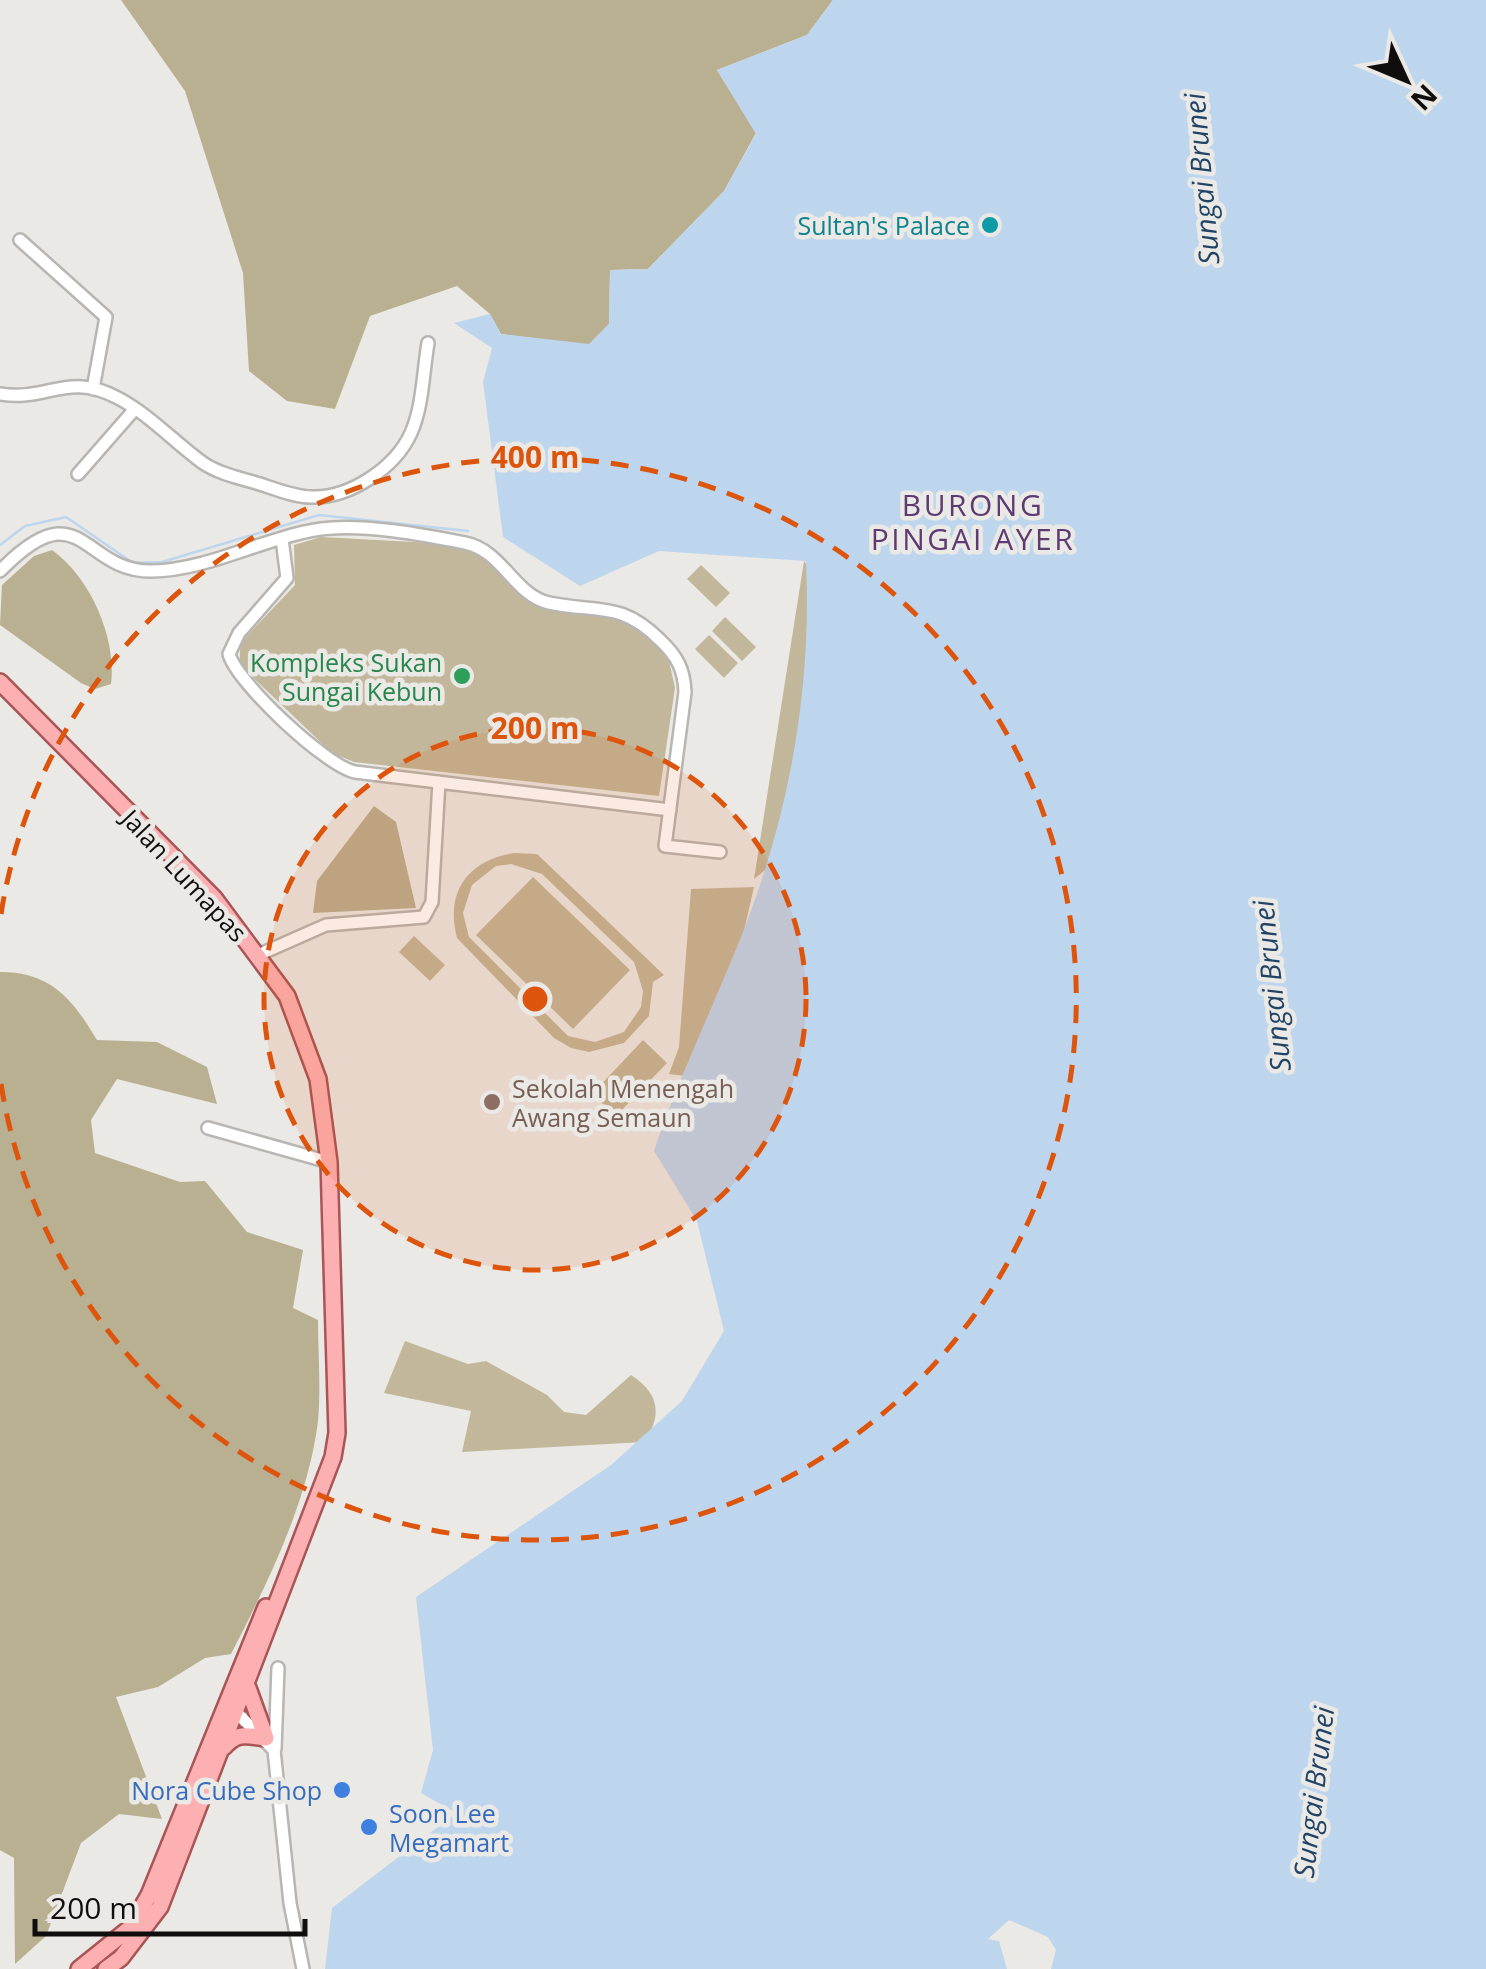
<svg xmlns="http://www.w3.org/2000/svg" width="1486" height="1969" viewBox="0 0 1486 1969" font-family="'Open Sans',sans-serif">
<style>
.green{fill:#c2b79a;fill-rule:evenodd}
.forest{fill:#b9af91}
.water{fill:#bed5ee}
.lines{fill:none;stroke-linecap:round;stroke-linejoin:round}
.stream{stroke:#bed5ee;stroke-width:2.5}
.minor-casing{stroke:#b8b6b2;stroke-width:16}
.major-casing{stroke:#a95557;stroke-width:20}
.minor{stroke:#fff;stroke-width:11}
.major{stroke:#fdb0b2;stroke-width:15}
.ring{fill:none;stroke:#dd550c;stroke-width:5;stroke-dasharray:18 12}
.culture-dot{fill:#0f9aa8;stroke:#eae9e5;stroke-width:4}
.leisure-dot{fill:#2e9e5b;stroke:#eae9e5;stroke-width:4}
.education-dot{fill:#8d6e63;stroke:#eae9e5;stroke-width:4}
.shop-dot{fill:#3f7fe0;stroke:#eae9e5;stroke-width:4}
.labels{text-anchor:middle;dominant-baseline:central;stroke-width:9;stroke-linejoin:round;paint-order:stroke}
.culture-label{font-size:25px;fill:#0d838f;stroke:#eae9e5;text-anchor:end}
.leisure-label{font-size:25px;fill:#27864d;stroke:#eae9e5;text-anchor:end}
.street-label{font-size:25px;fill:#0f0e0d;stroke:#eae9e5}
.education-label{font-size:25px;fill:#785e54;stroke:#eae9e5;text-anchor:start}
.shop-label{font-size:25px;fill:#366cbe;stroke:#eae9e5;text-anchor:end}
.water-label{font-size:28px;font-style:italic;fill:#214366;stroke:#eae9e5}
.quarter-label{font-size:30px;letter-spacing:2.5px;fill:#5e3a73;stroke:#eae9e5}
.centre{fill:#dd550c;stroke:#eae9e5;stroke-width:5}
.ring-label{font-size:30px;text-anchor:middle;font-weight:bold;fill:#dd550c;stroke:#eae9e5;stroke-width:9;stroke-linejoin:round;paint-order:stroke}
</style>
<rect width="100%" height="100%" fill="#eae9e5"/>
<!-- green -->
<path class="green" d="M321,537L470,545L538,607L632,618L669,661L675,688L659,796L354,762L332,753L240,665V643L295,585L294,545Z
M804,561L820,583L819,693L779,859L754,879Z
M701,565L730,593L716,607L687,579Z
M725,617L756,647L742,661L712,631Z
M709,635L738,663L724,678L695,649Z
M514,853L537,854L664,975L653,982L649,1016L624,1043L589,1052L571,1048L554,1038L457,938C445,893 467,860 514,853ZM511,864L542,874L634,962L643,991L641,1007L624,1032L595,1042L568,1036L469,937L463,913L472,885L496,866Z
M533,877L630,970L573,1029L476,935Z
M754,887L710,1079L669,1074L679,1047L691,889Z
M414,936L445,965L430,981L399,952Z
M643,1040L667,1063L616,1116L592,1094Z
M405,1341L468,1364L486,1361L547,1395L564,1412L586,1415L631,1375C659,1393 663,1415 644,1442L462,1452L471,1411L384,1393Z"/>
<!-- forest -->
<path class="forest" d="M121,0H833L807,35L717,70L756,133L724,191L648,269L610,270L609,324L589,345L501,334L490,314L457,286L370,316L335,409L287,401L249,371L243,273L185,91Z
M52,550C90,577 117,638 111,684L95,689L81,683L0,625L2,585L34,556Z
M374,806L396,822L416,908L313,913L317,881Z
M0,972C52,972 73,1000 97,1040L157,1042L207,1067L217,1104L117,1079L91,1120L95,1153L180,1182L205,1181L247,1232L303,1250L293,1308L318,1320C318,1353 321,1388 318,1421C308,1502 268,1582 231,1654L205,1658L158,1687L116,1697L162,1819L119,1814L81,1843L46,1936L15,1964L14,1858L0,1850Z"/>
<!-- water -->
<path class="water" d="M833,0H1486V1969H1051L1056,1950L1048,1937L1009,1920L988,1939L999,1941L1007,1969H325L332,1908L456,1813L421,1793L433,1750L416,1597L611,1465L682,1401L724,1331L697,1221L654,1151C685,1058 733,969 763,876C796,774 811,668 806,561L659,551L580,586L503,537L483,382L492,348L454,323L490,314L501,334L589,344L609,324L610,270L648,269L724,191L756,134L717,70L807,35Z"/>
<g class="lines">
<!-- stream -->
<path class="stream" d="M0,545L25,526L66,517L133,563L162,562L319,515L468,531"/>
<defs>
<path id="minor" d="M20,240L106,317L93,389
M0,394C47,402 67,371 118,398C150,415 174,442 203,463C218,473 236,477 253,482C271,487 293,497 312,497C350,498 395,468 411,433C423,406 423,372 428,343
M78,474L134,410
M282,539L287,578L239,633L229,654C237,683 326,766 355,772L670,810
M0,571C82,487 81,572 152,571C209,570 265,537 321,529C361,523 425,535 465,543C502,550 515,596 549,603C598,613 621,601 660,640C677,656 684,669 685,692L665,846L720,852
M258,955L326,925L424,917L432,902L439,782
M208,1128L329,1162
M237,1713L274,1750L290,1903L303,1969
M275,1749L278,1668"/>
<path id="major" d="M0,682L214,898L287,996L318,1079L329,1162L337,1433L333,1457L160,1907L121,1958L106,1969
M224,1747C238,1731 247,1736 266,1738L248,1688
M79,1969L130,1928L149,1895L266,1607"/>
</defs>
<!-- minor casing -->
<use href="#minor" class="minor-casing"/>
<!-- major casing -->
<use href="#major" class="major-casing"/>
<!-- minor -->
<use href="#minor" class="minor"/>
<!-- major -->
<use href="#major" class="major"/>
</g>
<!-- distance rings -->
<circle cx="535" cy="999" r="271" fill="#dd550c" fill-opacity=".12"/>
<g class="ring">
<circle cx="535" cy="999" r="271"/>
<path d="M1 914A541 541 0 1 1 1 1084"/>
</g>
<!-- markers -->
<circle class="culture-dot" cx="990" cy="225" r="10"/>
<circle class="leisure-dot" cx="462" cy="676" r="10"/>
<circle class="education-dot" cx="492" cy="1102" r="10"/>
<g class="shop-dot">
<circle cx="342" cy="1790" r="10"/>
<circle cx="369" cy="1827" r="10"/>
</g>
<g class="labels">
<!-- culture labels -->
<g class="culture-label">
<text x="970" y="225">Sultan's Palace</text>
</g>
<!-- leisure labels -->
<g class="leisure-label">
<text x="442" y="662">Kompleks Sukan<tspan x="442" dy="29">Sungai Kebun</tspan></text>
</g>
<!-- street labels -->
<g class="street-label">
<text transform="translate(185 875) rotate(47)">Jalan Lumapas</text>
</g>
<!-- education labels -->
<g class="education-label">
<text x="512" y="1088">Sekolah Menengah<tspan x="512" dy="29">Awang Semaun</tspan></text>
</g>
<!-- shop labels -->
<g class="shop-label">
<text x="322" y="1790">Nora Cube Shop</text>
<text x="389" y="1813" text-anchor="start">Soon Lee<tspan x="389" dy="29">Megamart</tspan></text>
</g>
<!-- water labels -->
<g class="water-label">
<text transform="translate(1201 179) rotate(-95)">Sungai Brunei</text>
<text transform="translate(1271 986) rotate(-96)">Sungai Brunei</text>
<text transform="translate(1313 1792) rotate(-83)">Sungai Brunei</text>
</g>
<!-- quarter labels -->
<g class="quarter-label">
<text x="973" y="504">BURONG<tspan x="973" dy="34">PINGAI AYER</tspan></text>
</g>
</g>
<circle cx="535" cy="999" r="15" class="centre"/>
<g class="ring-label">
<text x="535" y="468">400 m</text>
<text x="535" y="739">200 m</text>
</g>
<!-- north arrow -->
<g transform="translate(1406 80) rotate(134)" stroke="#eae9e5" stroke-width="8" paint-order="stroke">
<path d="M0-8L18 38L0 25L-18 38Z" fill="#0f0e0d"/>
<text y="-15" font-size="28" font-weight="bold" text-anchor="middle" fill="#0f0e0d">N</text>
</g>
<!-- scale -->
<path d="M35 1919v15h270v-15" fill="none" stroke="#0f0e0d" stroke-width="5"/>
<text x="50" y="1919" font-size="30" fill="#0f0e0d" stroke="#eae9e5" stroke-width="8" paint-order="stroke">200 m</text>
</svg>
